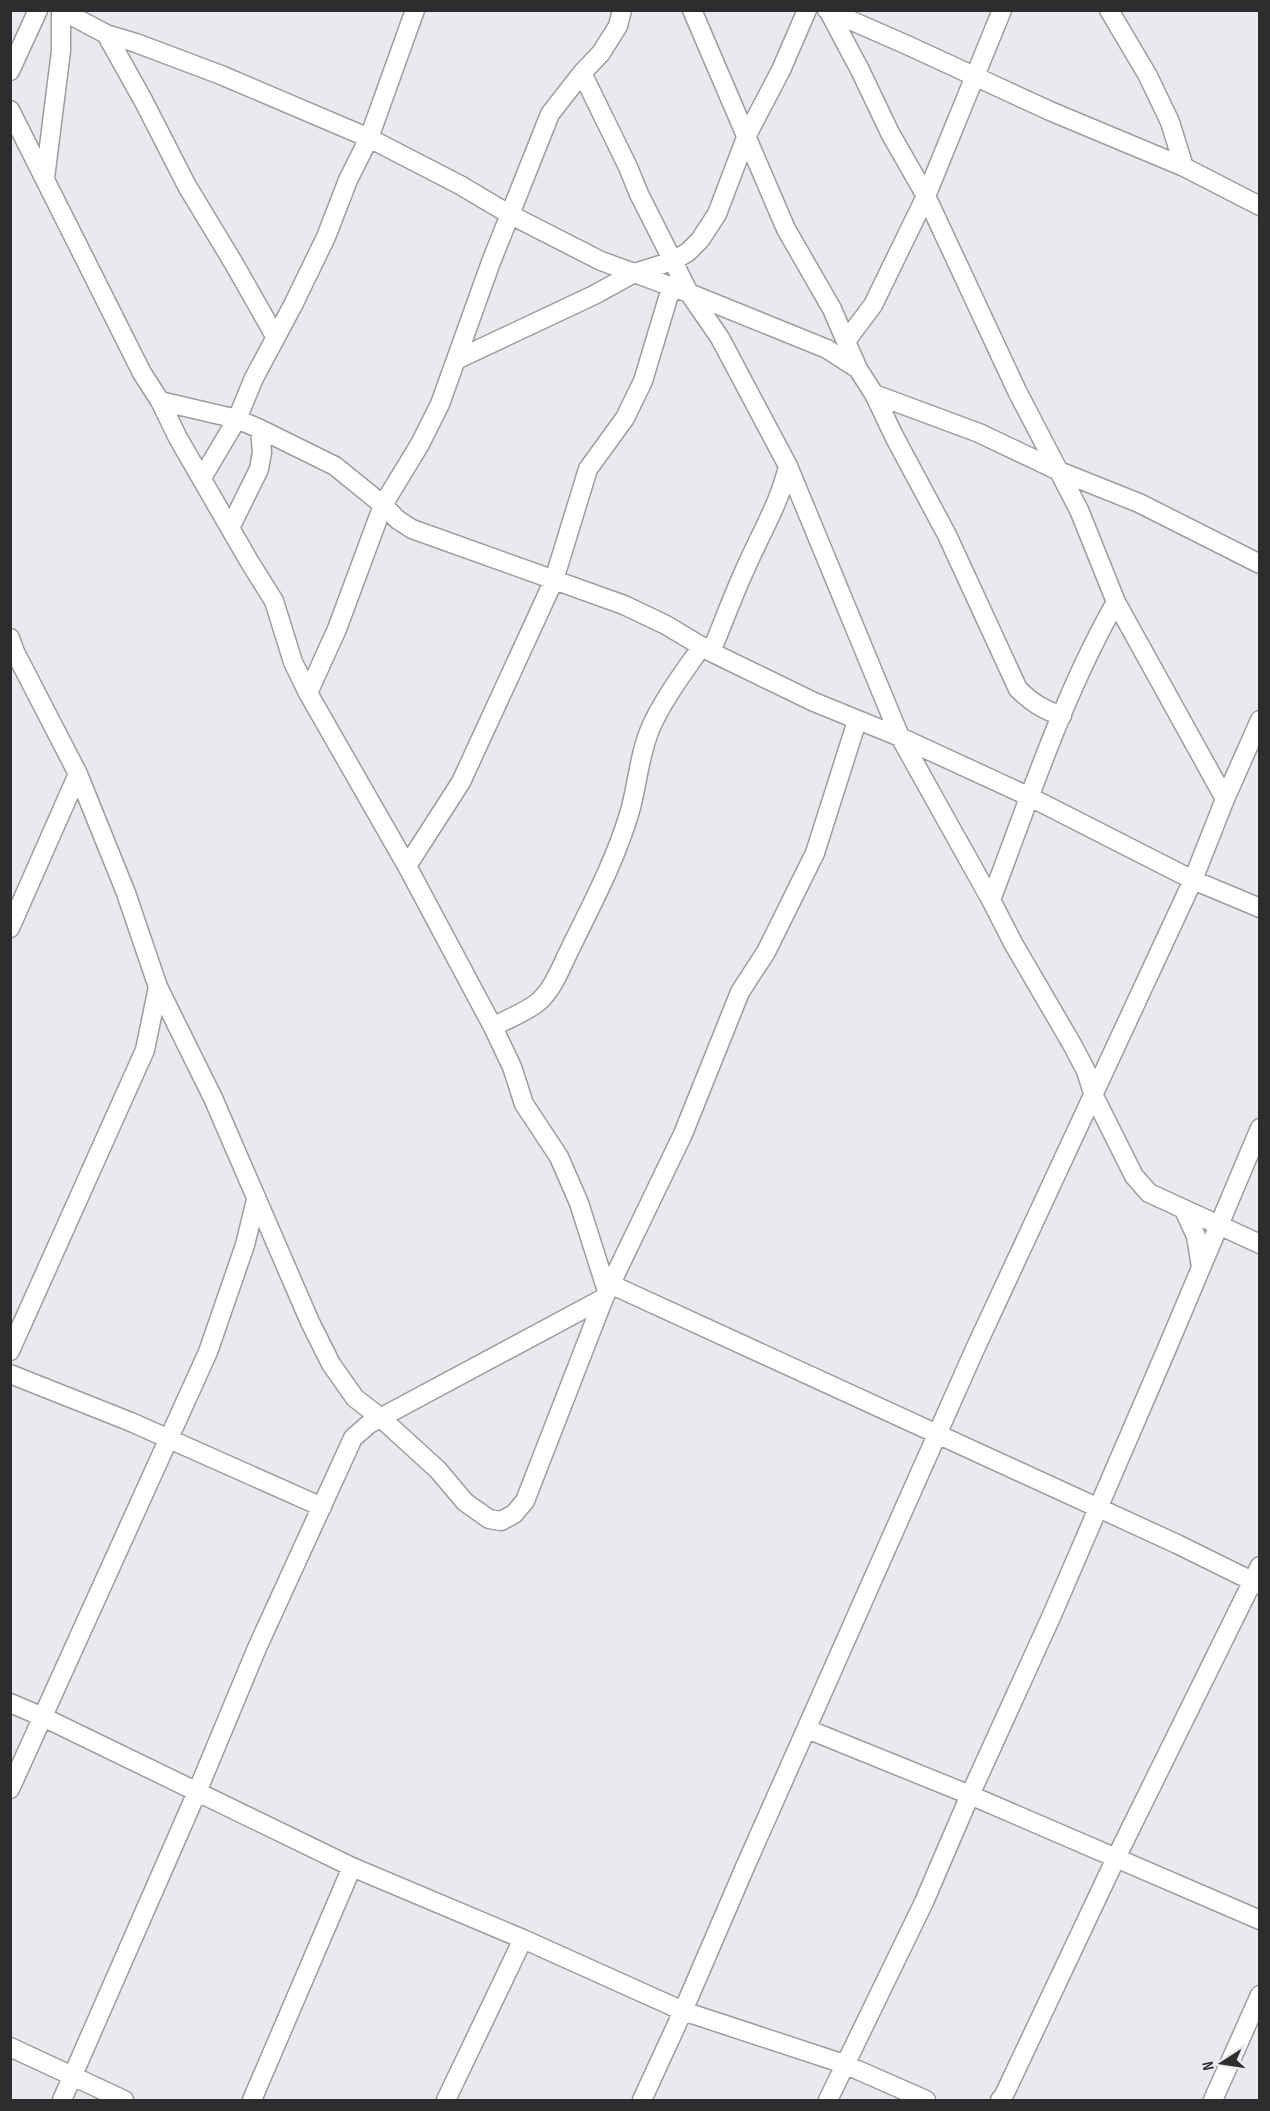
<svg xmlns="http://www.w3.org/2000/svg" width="1270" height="2111" viewBox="0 0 1270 2111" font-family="'Sofia Sans Condensed',sans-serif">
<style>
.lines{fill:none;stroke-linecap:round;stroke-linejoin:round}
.minor-casing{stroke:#9c9da0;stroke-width:21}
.minor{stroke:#fff;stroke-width:18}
</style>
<rect width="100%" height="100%" fill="#e9eaed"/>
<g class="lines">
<defs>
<path id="minor" d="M61,10L106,34L136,43L221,75L369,138L460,185L509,214L601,261L689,293L827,349L858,369L874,394L894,436L947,535L1018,689C1032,703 1044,710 1062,716
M692,10L786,229L832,309L858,369
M827,10L907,45L1050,111L1184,167L1260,206
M828,10L860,70L890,133L926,196L1017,391L1079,510L1116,602L1225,799
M1109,10L1148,76L1170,122L1184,167
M106,34L143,100L187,186L233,262L275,336
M10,71L38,10
M582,73L628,167L639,194L689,293L720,338L788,466L900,737L991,900L1013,943L1073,1046L1086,1071L1094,1096L1134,1176L1149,1193L1260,1244
M10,110L142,373L160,401L178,438L249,561L274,601L293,662L308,693L407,866L493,1027L512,1067L524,1104L559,1157L579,1203L607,1291
M45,178L61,51V10
M846,341L873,305L926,196L1002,10
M456,360L594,295L634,273L673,261L688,252L700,240L717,214L747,135L781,70L807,10
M874,394L979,433L1059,471L1139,503L1260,564
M160,401L237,419L260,429L335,466L383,505L398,520L412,529L624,605L666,625L711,652L814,702L900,737L1030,797L1193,880L1260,908
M202,478L237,419L254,378L293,305L326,237L348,180L369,138L415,10
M230,528L259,469L262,452L260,429
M10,638L15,652L78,774L126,893L158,987L145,1050L10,1351
M711,652C723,623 734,593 747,565C762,531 780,502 788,466
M308,693L337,629L383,505L420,444L440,404L491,262L550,114L582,73L601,53L618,26L622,10
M407,866L461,782L554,580L588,469L625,418L643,381L671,288
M991,900C1029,800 1063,695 1116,602
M10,928L78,774
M158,987L213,1098L310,1322L331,1364L355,1398L381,1418L438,1470L465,1502L489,1519L501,1521L514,1514L525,1501L604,1298
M493,1027C507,1019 524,1013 537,1003C553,990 561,967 570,949C592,904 616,859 630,811C638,783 639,754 651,727C664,698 684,672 702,646
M1184,1210L1196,1236L1201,1267
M610,1284L1177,1544L1260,1585
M10,1374L131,1422L322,1507
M10,1703L43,1717L352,1867L523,1939L683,2011L844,2064L926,2100
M807,1729L970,1795L1260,1920
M10,1789L208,1352L245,1245L256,1200
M10,2047L124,2100
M62,2100L197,1792L257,1648L353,1438L369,1424L604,1298L683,1134L740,992L766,952L815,853L857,721
M252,2100L352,1867
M446,2100L523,1939
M642,2100L683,2011L745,1867L975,1349L1193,880L1225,799L1260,720
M828,2100L924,1902L970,1795L1052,1615L1168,1346L1260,1128
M1000,2100L1004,2095L1116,1858L1260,1566
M1213,2100L1260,1995"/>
</defs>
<!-- minor casing -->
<use href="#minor" class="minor-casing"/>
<!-- minor -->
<use href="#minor" class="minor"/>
</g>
<!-- border -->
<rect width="1270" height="2111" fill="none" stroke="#2c2d2e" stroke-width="24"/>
<!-- north arrow -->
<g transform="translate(1222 2063) rotate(258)" stroke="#e9eaed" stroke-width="4.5" paint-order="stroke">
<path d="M0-4.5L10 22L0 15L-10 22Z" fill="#2c2d2e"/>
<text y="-9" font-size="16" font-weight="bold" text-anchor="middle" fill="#2c2d2e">N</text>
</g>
</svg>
